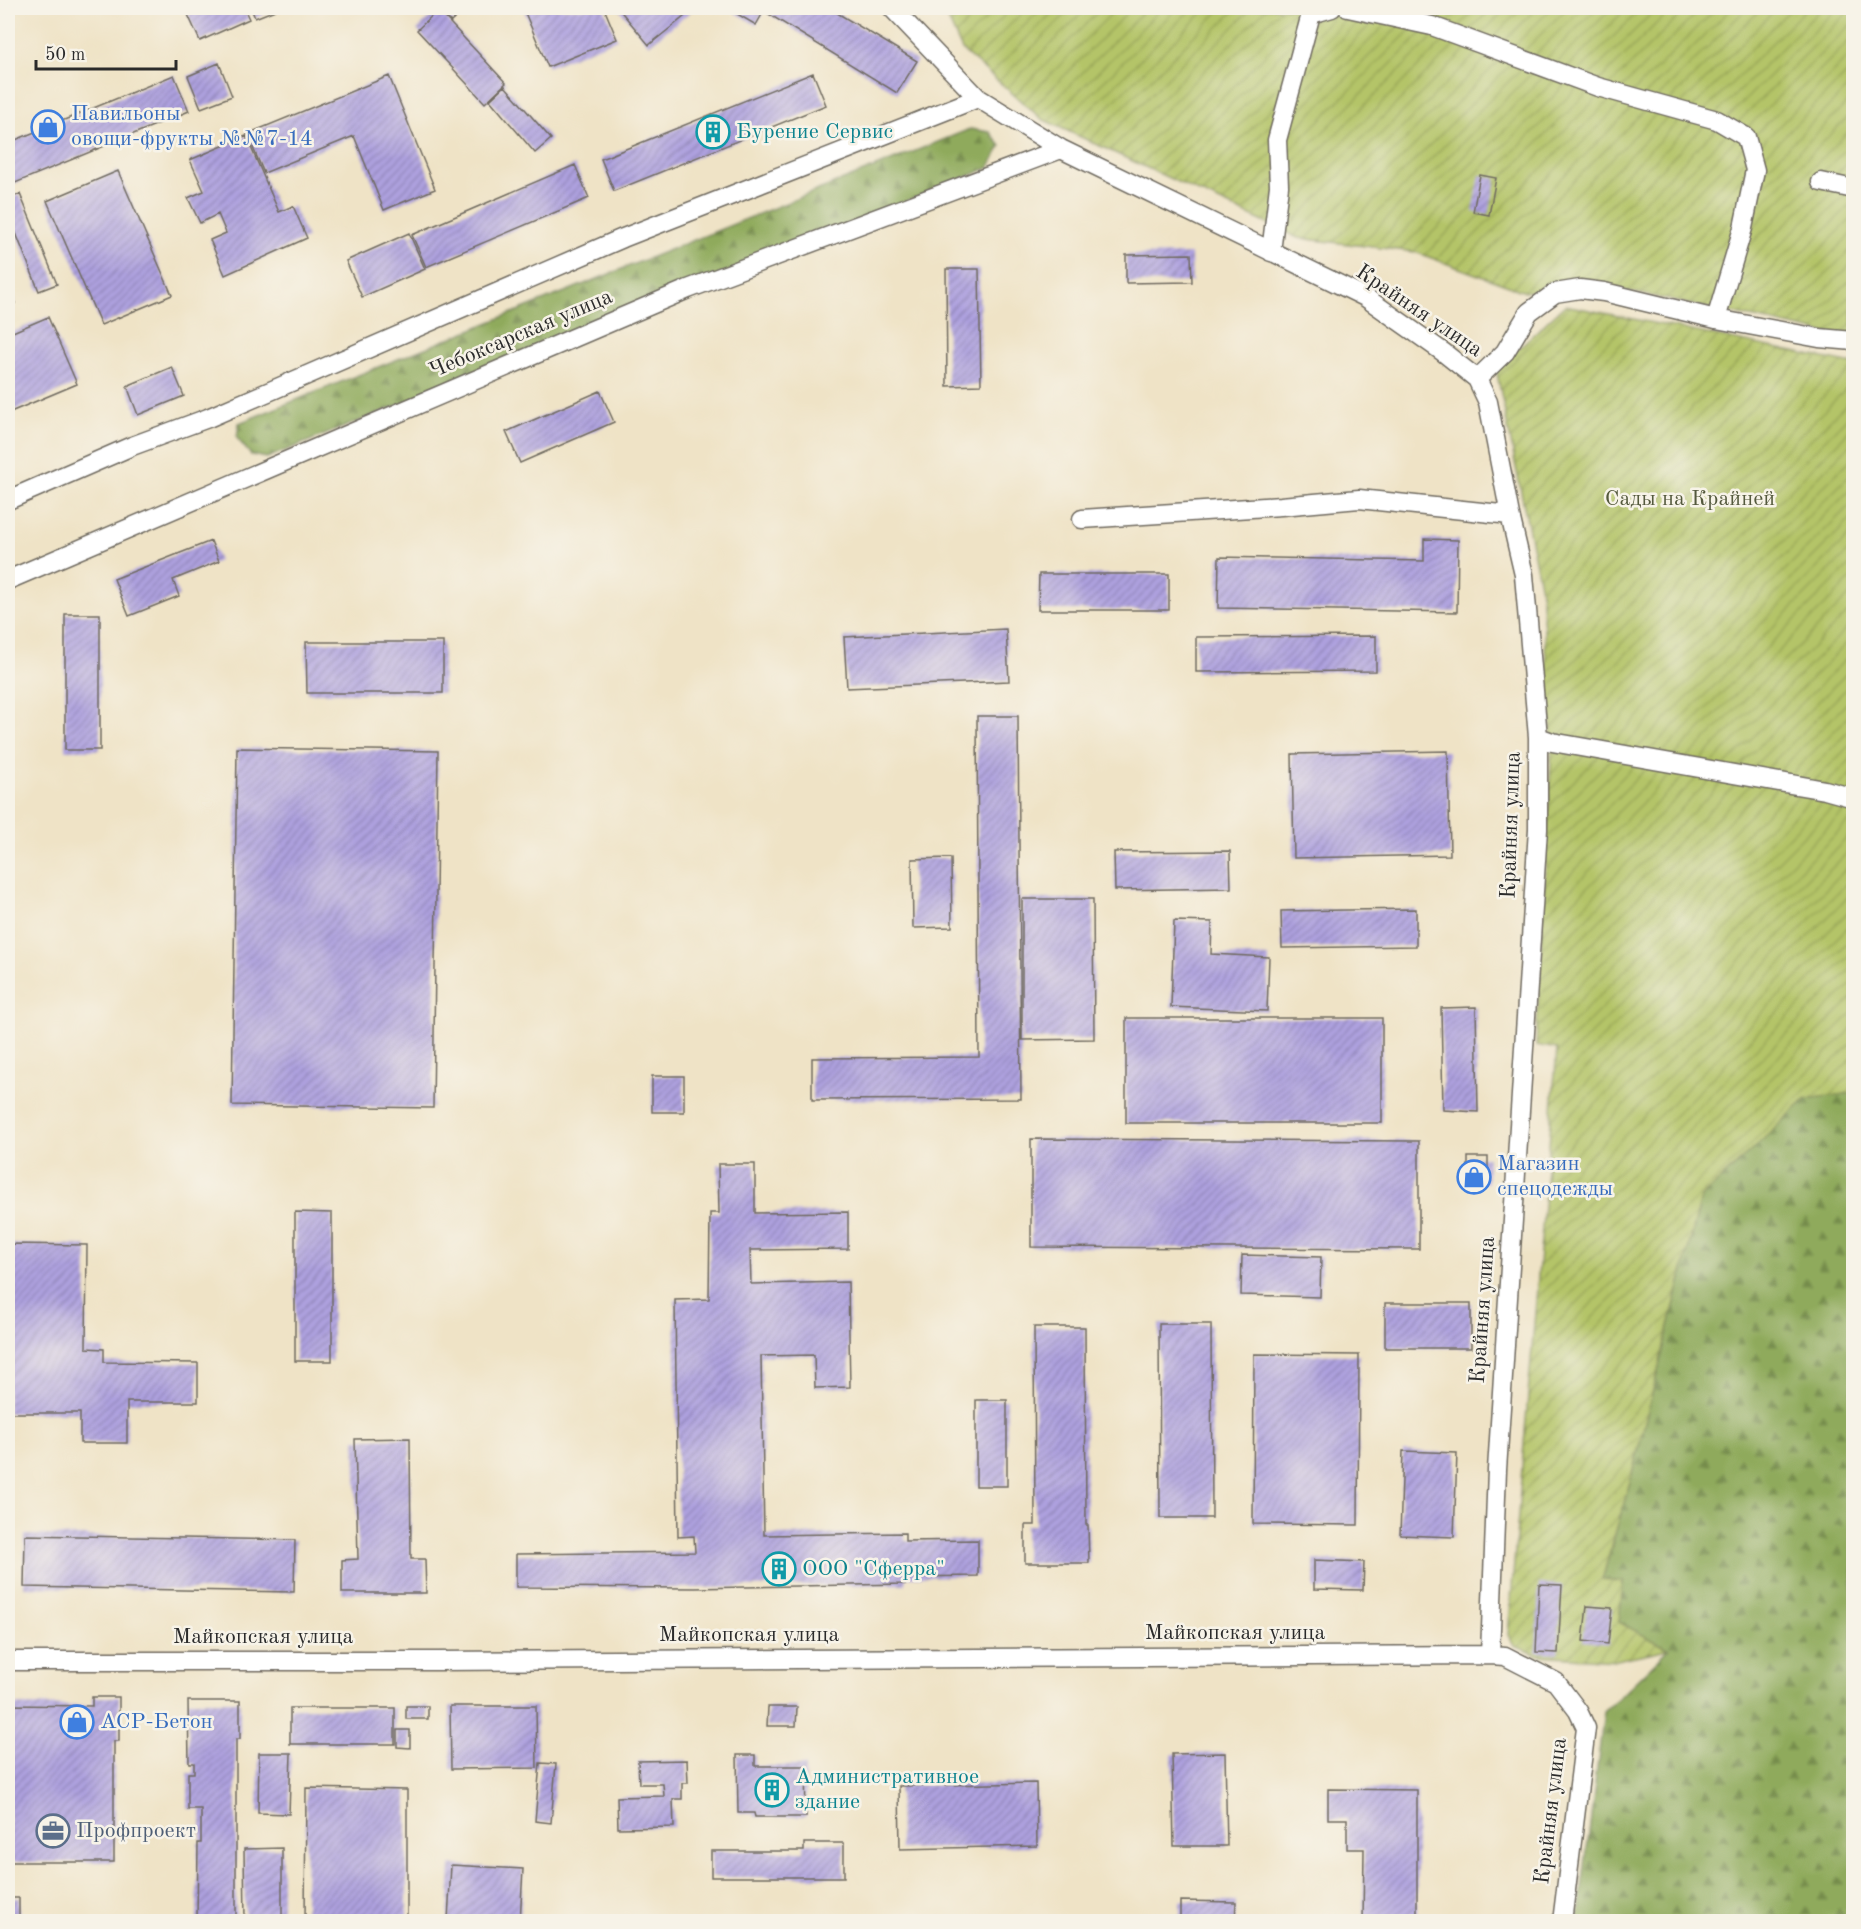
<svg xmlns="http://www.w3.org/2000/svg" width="1861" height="1929" viewBox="0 0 1861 1929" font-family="'Old Standard TT',serif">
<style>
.forest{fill:url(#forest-firs);stroke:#5d6a44;stroke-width:1.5}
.garden{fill:url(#garden-furrows);stroke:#707849;stroke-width:1.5}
.building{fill:url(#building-hatch)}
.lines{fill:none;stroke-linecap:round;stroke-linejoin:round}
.street-casing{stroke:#706b61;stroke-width:21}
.street{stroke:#fff;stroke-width:18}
.labels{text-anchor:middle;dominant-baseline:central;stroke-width:5;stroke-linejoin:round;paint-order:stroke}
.shop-label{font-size:22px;fill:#366cbe;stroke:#f7f3e8;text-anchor:start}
.culture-label{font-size:22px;fill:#0d838f;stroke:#f7f3e8;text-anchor:start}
.street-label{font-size:22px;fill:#2b2b2b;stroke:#f7f3e8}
.park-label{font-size:22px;fill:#54593d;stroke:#f7f3e8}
.service-label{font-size:22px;fill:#4e5e75;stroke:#f7f3e8;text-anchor:start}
</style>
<defs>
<pattern id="forest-firs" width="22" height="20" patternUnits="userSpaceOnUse" patternTransform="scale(1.5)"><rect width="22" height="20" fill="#8faa5c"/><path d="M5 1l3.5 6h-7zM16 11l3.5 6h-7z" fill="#758b4c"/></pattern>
<pattern id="garden-furrows" width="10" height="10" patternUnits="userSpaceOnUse" patternTransform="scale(1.5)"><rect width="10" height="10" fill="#b4c467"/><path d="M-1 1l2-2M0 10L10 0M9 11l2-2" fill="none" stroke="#939f55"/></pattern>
<pattern id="building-hatch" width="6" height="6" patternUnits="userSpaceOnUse" patternTransform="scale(1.5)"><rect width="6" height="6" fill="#aea1df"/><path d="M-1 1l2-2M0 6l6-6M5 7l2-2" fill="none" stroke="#8e83b5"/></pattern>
</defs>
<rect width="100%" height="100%" fill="#f7f3e8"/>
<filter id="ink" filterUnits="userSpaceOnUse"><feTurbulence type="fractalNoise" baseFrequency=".0167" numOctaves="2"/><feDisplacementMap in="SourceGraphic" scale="12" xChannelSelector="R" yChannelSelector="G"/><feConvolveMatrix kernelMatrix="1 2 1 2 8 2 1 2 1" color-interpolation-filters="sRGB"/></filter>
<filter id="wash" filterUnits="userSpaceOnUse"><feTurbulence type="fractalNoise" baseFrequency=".008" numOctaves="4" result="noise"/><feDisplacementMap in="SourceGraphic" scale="24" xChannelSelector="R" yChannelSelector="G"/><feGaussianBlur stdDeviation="1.35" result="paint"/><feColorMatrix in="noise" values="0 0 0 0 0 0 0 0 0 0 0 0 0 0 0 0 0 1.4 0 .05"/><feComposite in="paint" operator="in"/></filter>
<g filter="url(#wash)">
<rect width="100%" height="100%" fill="#efe3c6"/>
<!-- forest -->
<path class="forest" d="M970,129L990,132L1001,146L989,168L267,458L251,455L237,438L239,423Z
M1853,1093V1921L1578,1922L1604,1712L1668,1650L1619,1622L1623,1582L1602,1580L1631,1478L1701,1198L1806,1098Z"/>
<!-- garden -->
<path class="garden" d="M943,8H1853V339L1590,283L1525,292L1415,252L1298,238L1042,119L962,50Z
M1565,305L1853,364V1093L1806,1099L1701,1198L1631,1478L1602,1580L1623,1582L1619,1622L1669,1649L1616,1660L1538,1655L1514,1646L1508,1635L1557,1049L1536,1045L1552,742L1541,590L1496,369Z"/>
<g id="blocks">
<!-- building -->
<path class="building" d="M185,8H244L249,19L200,41Z
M251,8H280L255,18Z
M437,8H466L451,22Z
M523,8H604L617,39L548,67Z
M618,8H695L649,45Z
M727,8H829L917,61L897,93L764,11L756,25Z
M438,10L506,83L485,103L417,30Z
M219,63L232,96L201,108L188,76Z
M813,73L826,105L614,191L601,159Z
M174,75L189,111L8,186V143Z
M389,76L435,189L384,210L354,136L264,173L247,134Z
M505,86L551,139L535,153L490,100Z
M246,136L279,212L293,206L307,238L225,275L210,240L226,233L218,214L200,223L188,198L204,191L190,160Z
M575,165L589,198L426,267L412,235Z
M118,171L172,295L101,325L47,201Z
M1480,175L1496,178L1489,215L1473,212Z
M20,194L57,284L39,291L8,213V199Z
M409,233L425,269L362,297L346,261Z
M1191,254L1192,282L1126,283V255Z
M946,269H979L981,385L947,386Z
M8,286L15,303L8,306Z
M48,317L77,384L8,413V334Z
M172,367L184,396L138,415L127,386Z
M600,391L614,422L520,463L506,432Z
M1424,539L1458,540L1457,612L1218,608L1219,557L1424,561Z
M211,541L219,561L173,580L179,596L129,616L114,579Z
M1039,574H1169V610H1038Z
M65,614H100V750H65Z
M1006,629L1009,681L847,688L844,637Z
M1376,636V671L1196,672V637Z
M306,642H443V693H307Z
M977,716H1018L1021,1099L812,1100V1058L979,1057Z
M237,748L438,751L433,1108L232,1105Z
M1448,751L1450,855L1294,858L1292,754Z
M1230,851L1231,888L1115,890L1114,852Z
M951,858L952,927L913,928L912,859Z
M1022,899H1093L1094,1039L1022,1040Z
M1416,909V946L1282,948L1281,911Z
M1174,921L1212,922L1211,954L1269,957L1267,1011L1171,1007Z
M1476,1007L1478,1112L1443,1110L1441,1008Z
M1126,1018H1382V1123H1126Z
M652,1076H684V1112H652Z
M1031,1139L1419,1141V1249L1031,1247Z
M1468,1157H1488V1183H1468Z
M718,1164H755V1213L848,1212V1249L750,1250L751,1284L848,1282L850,1387L815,1388L814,1355L761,1356L764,1535L905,1533V1541L978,1540V1576L906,1577V1584L695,1588L516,1587V1554L695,1552L694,1536L678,1537L675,1300L709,1299L710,1213H719Z
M295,1212L332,1213V1361H295Z
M8,1244L87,1245L86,1348L104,1349V1362L198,1363V1402H127V1443H80V1413H8Z
M1242,1255L1321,1257L1320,1297L1241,1295Z
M1385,1303H1471V1348H1385Z
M1159,1324H1211L1212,1518H1160Z
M1034,1327H1085L1086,1525H1088L1089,1563H1025V1525H1035Z
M1254,1354L1359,1355L1358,1525L1253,1524Z
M976,1400H1007V1486H976Z
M410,1438L411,1559H425L426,1593H342V1560L358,1559L355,1439Z
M1403,1451L1457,1453L1454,1537L1400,1535Z
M25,1535L295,1540L294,1592L24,1587Z
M1314,1560L1364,1562L1363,1590L1314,1589Z
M1539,1584L1562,1585L1558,1653L1536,1652Z
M1587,1606L1612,1608L1608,1644L1583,1641Z
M92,1697H119V1741H114V1862H9L8,1705L92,1706Z
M188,1701H240V1739H236V1922H197L198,1843H201V1809H188V1773H194V1763H189Z
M406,1706H428V1719H406Z
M450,1706H536L537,1768L451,1769Z
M768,1707H797L796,1726H767Z
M290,1708H395V1744H290Z
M397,1730H410V1748L397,1747Z
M259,1753H291L289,1814L258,1813Z
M1225,1753L1227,1846H1174L1172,1754Z
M737,1755H755V1766H805L806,1817H755L754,1813H738Z
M687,1760L688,1783H682V1799H673L674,1827L618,1828L617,1797L664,1796L663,1784H639L638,1761Z
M540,1763L556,1764L551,1823L535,1821Z
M1036,1783L1037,1846L900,1849L899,1786Z
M306,1788L407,1790V1922H305Z
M1328,1789L1417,1790V1922H1363L1364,1849H1347V1819H1328Z
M804,1843H844V1877H711V1851H804Z
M282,1848V1922H245L244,1849Z
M451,1865L523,1869L520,1922L448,1920Z
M8,1898H19V1922H8Z
M1180,1901L1236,1902L1235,1922H1180Z"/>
</g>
</g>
<g filter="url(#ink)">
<use href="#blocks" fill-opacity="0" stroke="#706b61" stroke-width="1.5"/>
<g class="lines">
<defs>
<path id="street" d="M892,8L978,98L1061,149L1365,297L1443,352L1477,379L1488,402L1510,515L1524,575L1538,737V829L1497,1470L1490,1655L1505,1656L1556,1682L1578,1711L1586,1728L1562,1922
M1348,8L1432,26L1598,87L1717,120L1746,137L1755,170L1743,228L1716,319
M1821,182L1854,189
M1271,252L1279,186L1277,140L1311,14L1332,8
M1477,379L1505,352L1529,312L1555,293L1580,289L1604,292L1716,319L1819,338L1854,341
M8,500L132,446L208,418L623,238L978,98
M1082,519L1281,506L1359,499L1510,515
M8,580L688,289L1061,149
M1538,737L1552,742L1825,790L1854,798
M8,1661H438L1490,1655"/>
</defs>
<!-- street casing -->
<use href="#street" class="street-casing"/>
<!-- street -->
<use href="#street" class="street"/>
</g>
</g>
<!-- icons -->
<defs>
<symbol id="shop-ring" viewBox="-11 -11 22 22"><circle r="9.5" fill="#f7f3e8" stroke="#3f7fe0" stroke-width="1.5"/><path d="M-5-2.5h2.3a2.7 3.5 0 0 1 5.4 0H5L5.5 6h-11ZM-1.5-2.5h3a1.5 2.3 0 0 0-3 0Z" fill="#3f7fe0"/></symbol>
<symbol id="building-ring" viewBox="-11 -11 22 22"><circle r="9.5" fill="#f7f3e8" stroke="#0f9aa8" stroke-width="1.5"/><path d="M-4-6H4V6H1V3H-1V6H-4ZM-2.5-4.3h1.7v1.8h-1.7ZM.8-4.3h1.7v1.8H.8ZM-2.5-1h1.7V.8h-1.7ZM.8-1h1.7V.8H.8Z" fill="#0f9aa8"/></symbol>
<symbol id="office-ring" viewBox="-11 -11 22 22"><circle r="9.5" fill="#f7f3e8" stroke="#5c6f8a" stroke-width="1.5"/><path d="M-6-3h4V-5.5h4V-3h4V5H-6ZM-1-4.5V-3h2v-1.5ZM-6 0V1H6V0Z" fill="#5c6f8a"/></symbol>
</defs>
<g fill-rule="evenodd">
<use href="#shop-ring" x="29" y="108" width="38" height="38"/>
<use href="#building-ring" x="694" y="113" width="38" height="38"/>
<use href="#shop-ring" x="1455" y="1158" width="38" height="38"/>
<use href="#building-ring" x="760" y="1550" width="38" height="38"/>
<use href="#shop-ring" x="58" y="1703" width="38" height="38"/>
<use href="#building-ring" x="753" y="1771" width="38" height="38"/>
<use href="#office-ring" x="34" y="1812" width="38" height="38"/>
</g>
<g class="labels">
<!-- shop labels -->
<g class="shop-label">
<text x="71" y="114">Павильоны<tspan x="71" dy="25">овощи-фрукты №№7-14</tspan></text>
<text x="1497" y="1164">Магазин<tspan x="1497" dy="25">спецодежды</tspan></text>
<text x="100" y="1722">АСР-Бетон</text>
</g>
<!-- culture labels -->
<g class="culture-label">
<text x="736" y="132">Бурение Сервис</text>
<text x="802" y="1569">ООО "Сферра"</text>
<text x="795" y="1777">Административное<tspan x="795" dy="25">здание</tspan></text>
</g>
<!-- street labels -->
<g class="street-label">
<text transform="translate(1419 311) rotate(34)">Крайняя улица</text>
<text transform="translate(521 334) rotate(-23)">Чебоксарская улица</text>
<text transform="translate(1511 825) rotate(-88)">Крайняя улица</text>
<text transform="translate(1483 1310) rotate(-86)">Крайняя улица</text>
<text x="1235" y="1633">Майкопская улица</text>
<text x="749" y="1635">Майкопская улица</text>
<text x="263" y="1637">Майкопская улица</text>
<text transform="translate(1551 1811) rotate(-83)">Крайняя улица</text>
</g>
<!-- park labels -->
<g class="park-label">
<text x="1690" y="499">Сады на Крайней</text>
</g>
<!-- service labels -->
<g class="service-label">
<text x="76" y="1831">Профпроект</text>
</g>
</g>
<!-- margin -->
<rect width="1861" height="1929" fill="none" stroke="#f7f3e8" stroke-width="30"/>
<!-- scale -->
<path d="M36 60v9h140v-9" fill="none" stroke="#2b2b2b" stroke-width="3"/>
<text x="45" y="60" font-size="18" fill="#2b2b2b" stroke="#f7f3e8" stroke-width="4.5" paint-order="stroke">50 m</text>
</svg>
